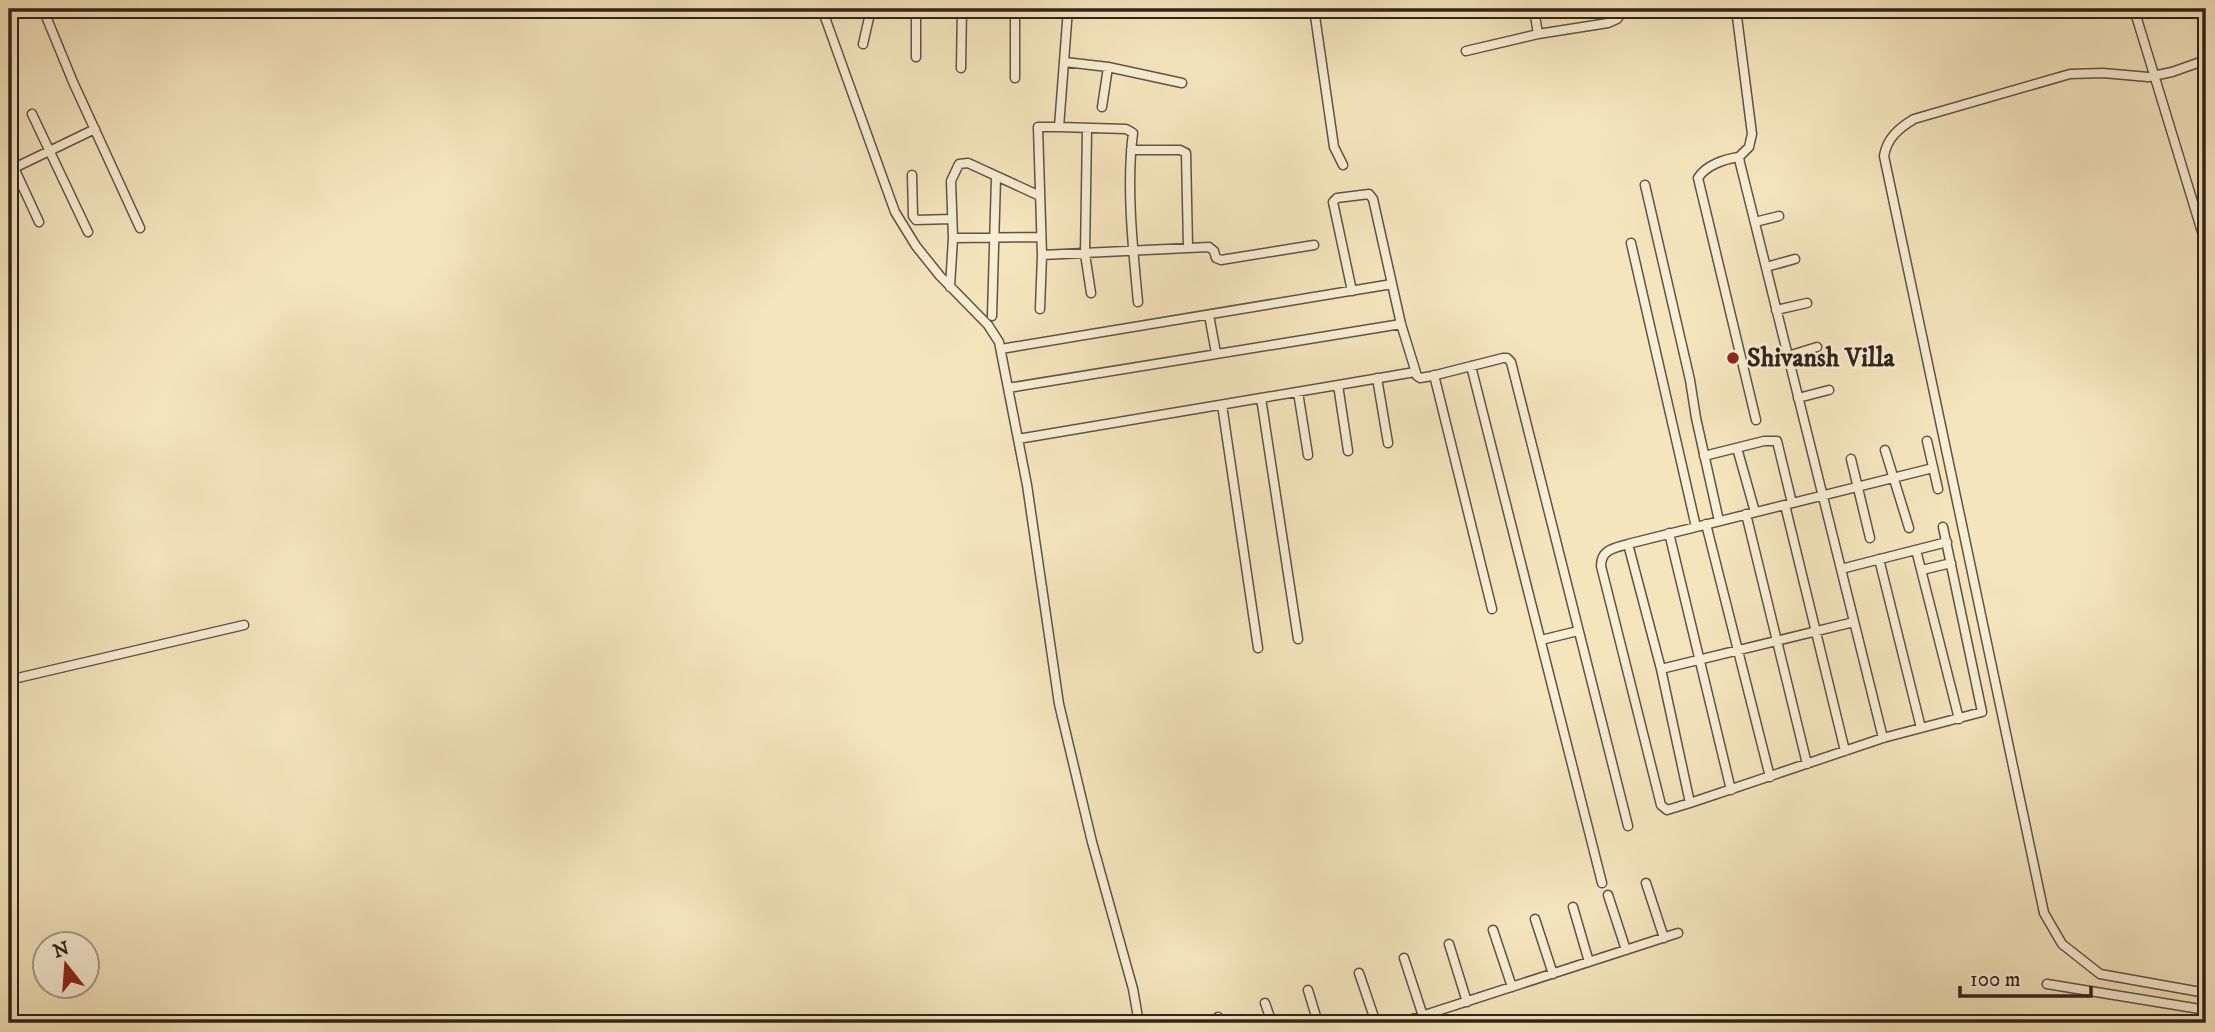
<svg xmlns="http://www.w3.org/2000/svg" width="2215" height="1032" viewBox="0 0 2215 1032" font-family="'IM FELL DW Pica',serif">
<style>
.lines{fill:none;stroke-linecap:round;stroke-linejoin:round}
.street-casing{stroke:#605444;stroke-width:11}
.street{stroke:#f8eed4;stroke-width:8}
.poi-dot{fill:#8f2418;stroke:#f8eed4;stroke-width:2.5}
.labels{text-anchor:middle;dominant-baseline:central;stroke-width:5;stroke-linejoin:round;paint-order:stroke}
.poi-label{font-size:26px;font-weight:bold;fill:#2f231b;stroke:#f8eed4;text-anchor:start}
</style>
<rect width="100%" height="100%" fill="#f5e5bd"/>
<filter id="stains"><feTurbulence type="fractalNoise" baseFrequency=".00286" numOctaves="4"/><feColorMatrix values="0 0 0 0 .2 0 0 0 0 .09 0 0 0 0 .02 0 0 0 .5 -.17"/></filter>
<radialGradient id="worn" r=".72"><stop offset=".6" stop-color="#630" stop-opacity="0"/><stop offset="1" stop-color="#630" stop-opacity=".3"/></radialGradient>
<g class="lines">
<defs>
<path id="street" d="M43,9L73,82L140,228
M822,9L895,212L916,246L940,276L988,325L999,342L1027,485L1059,704L1092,842L1133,989L1139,1023
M1068,9L1059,127H1038L1042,255L1209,247L1214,251L1216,258L1221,260L1314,245
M1314,9L1334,147L1343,165
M1534,9L1538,34L1608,23L1617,19L1620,15
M1736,9L1752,134L1749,147L1739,157L1740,163L1883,738
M2134,9L2206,245
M863,44L871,9
M1466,51L1538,34
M916,57V9
M2206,60L2172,72L2148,77L2103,73L2070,74L1914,119C1899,128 1887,138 1884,156L2044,913L2062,944L2100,974L2206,993
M1065,62L1108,67L1182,83
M961,68L962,9
M1015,78V9
M1102,107L1108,67
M32,114L88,232
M1059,127L1126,129L1133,133C1126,185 1133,250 1138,302
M1087,129L1085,254L1091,293
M1131,150H1180L1186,153L1188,247
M9,157L39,222
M1739,157C1725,159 1706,165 1698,178L1756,420
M14,168L95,129
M912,175L913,216L916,220L951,219
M1645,185L1690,380L1696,418L1719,521
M1755,222L1779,216
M953,238L1041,237
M1631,243L1696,527
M1766,267L1795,259
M950,287L953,238L951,181L959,164L968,163L1040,196
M1352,291L1333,202L1337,198L1369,194L1373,199L1401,324L1417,376L1420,378L1432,376L1503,358H1507L1511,362L1628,826
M1040,309L1042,255
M1776,310L1807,303
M1209,315L1216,353
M992,316L996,178
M1001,349L1392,284
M1788,356L1817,347
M1471,366L1602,883
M1434,375L1492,609
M1377,378L1388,443
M1338,385L1348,451
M1008,388L1401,324
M1298,392L1308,455
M1261,398L1298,639
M1798,398L1829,390
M1222,405L1258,648
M1018,439L1415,372
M1927,441L1938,489
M1737,448L1755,512
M1885,450L1909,528
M1704,456L1764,441H1777L1792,503
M1851,459L1870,538
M1933,468L1628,544L1661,669L1690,803L1883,738L1982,712L1943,527
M1785,505L1845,751
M1746,514L1807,764
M1706,524L1770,777
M1669,533L1731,790
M1628,544C1615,548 1601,549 1601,566L1661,805L1667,810L1690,803
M1916,550L1959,719
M1879,559L1921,728
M1841,569L1947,542
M1922,570L1951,563
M1541,640L1578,631
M1661,669L1854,622
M9,680L244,625
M1646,883L1664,938
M1608,895L1626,950
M1573,907L1589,962
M1535,919L1553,974
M1493,930L1512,987
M1449,944L1467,1002
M1404,958L1423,1016
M1359,973L1376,1023
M2047,984L2206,1010
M1308,990L1318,1023
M1265,1003L1272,1023
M1218,1017L1221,1023
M1400,1023L1678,933"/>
</defs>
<!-- street casing -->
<use href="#street" class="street-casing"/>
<!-- street -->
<use href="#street" class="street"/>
</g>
<!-- markers -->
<circle class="poi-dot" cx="1733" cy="358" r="7"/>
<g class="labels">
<!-- poi labels -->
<g class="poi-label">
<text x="1747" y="358">Shivansh Villa</text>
</g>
</g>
<!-- margin -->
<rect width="2215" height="1032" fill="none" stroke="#f5e5bd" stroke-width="35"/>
<rect x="10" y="10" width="2194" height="1011" fill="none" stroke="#2f231b" stroke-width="3.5"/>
<rect x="18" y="18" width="2180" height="997" fill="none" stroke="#2f231b" stroke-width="2"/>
<!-- north arrow -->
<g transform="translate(66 965) rotate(343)"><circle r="33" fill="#f8eed4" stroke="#a89d8a" stroke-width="2"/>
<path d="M0-5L12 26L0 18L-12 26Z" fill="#8f2418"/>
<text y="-10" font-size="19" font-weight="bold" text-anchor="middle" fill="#2f231b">N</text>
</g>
<!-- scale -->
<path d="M1960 986v10h131v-10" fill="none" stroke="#2f231b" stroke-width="3.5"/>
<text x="1970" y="986" font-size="21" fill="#2f231b" stroke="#f8eed4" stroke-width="5" paint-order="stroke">100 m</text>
<rect width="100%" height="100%" filter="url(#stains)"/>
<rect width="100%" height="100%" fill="url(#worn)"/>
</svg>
